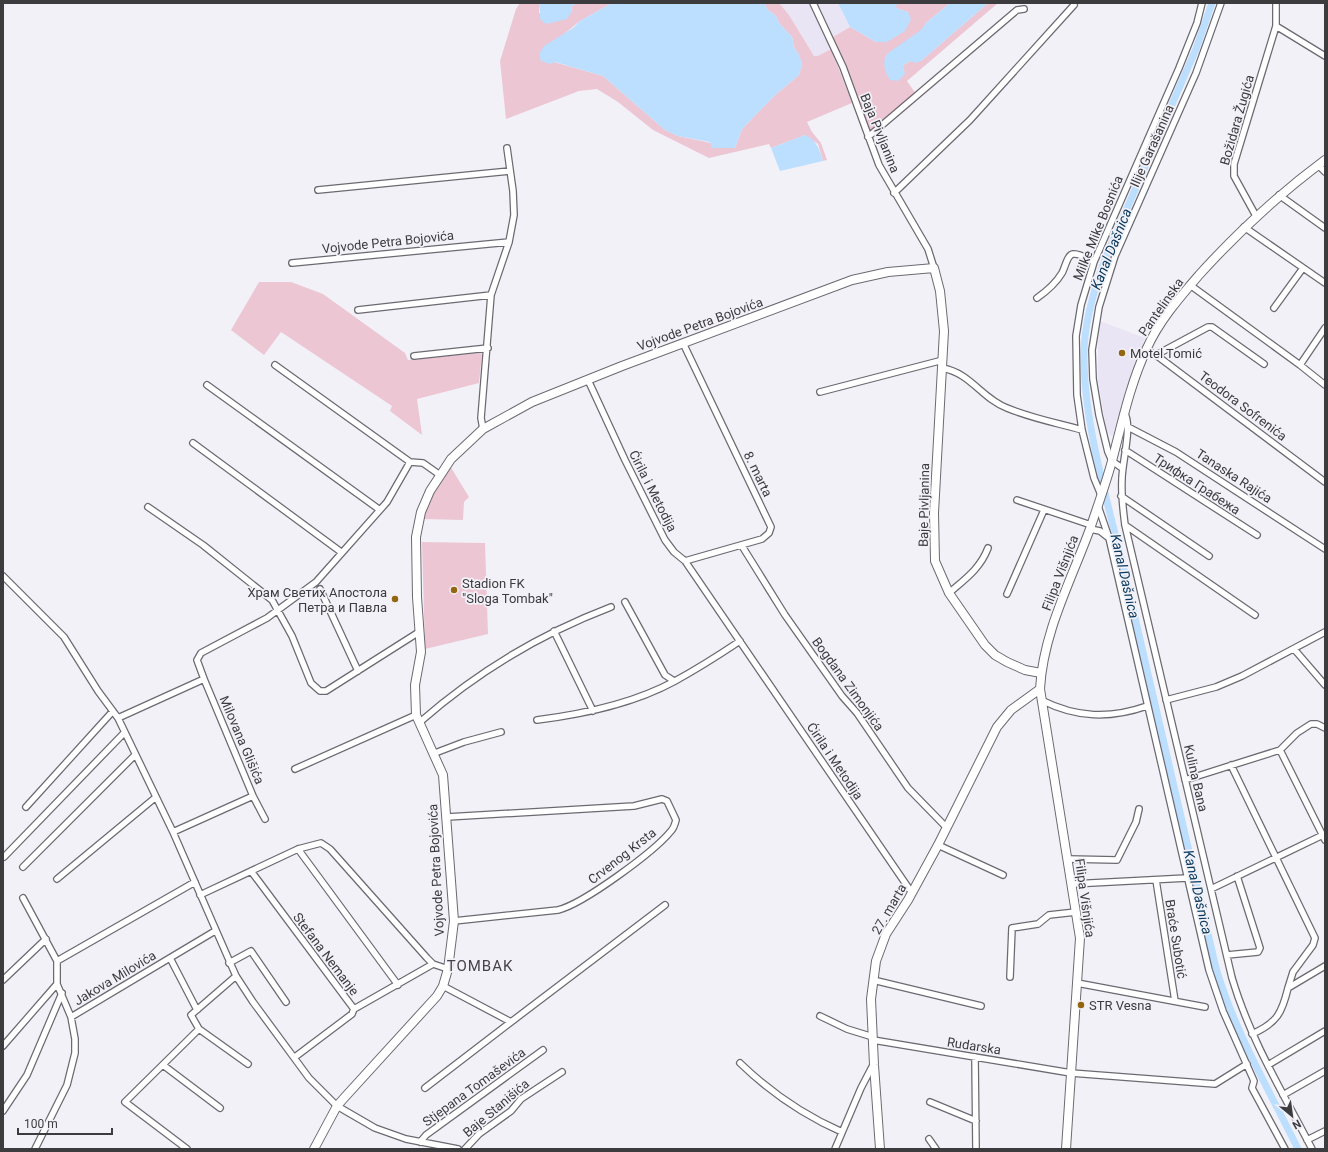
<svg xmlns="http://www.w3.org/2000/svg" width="1328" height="1152" viewBox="0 0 1328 1152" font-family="Roboto,sans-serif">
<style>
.built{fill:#eae5f4}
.green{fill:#ecc6d3}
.water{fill:#bcdeff}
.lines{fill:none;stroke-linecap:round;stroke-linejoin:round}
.canal{stroke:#bcdeff;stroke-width:7}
.street-casing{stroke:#6c6a71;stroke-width:8}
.secondary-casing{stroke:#6c6a71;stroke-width:10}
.street{stroke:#fff;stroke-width:5.5}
.secondary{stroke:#fff;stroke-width:8}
.poi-dot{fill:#936611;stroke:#f3f1f8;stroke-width:1.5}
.labels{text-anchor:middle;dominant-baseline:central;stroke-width:3.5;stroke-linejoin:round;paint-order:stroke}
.street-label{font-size:13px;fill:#3c3b3e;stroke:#f3f1f8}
.poi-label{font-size:13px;fill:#3c3b3e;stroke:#f3f1f8;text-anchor:start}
.water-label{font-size:14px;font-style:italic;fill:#0b3b60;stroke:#f3f1f8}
.quarter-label{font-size:15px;letter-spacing:1px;fill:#454349;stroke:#f3f1f8}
</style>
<rect width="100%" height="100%" fill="#f3f1f8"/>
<!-- built -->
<path class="built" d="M779,3H838L850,27L833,37L836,45L818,57L814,56L789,15Z
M1100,321L1145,338L1113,435L1110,436L1106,427L1098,381V344Z"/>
<!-- green -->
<path class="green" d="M520,3H540L539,13H571L572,6L577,3H612L580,21L564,34L554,62L603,76L665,130L678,136L735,148L742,129L774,96L799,75L802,64L799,55L794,47L792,37L779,23L776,16L768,10L764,3H779L789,15L814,56H818L831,49L852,103L807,122L812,132L821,143L827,160L823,161L818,144L805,135L771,148L769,144L709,158L653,130L618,102L597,89L579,91L506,119L500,61L516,9Z
M897,3H950L926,23L922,30L885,57L903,65L911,61H921L988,3H998L907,81L916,94L870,132L868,131L849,76L833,37L850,27L876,42H887L908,12L895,8Z
M259,282H291L323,294L405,353L408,360L480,353L482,354L479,383L417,399L422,435L390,411L392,406L281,332L264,355L231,330Z
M450,466L469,497L464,502L463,520L422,519L432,496Z
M422,542L485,543L488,634L425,649Z"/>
<!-- water -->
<path class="water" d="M540,3H577L572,6L571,13L567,19L546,24L540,19Z
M612,3H764L768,10L776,16L779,23L792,37L794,47L799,55L802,64L799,75L774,96L742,129L735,148H712L710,142L678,136L665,130L603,76L555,62L550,64L541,61L539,54L544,46L573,28L580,21Z
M838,3H897L896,8L908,12L911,19L905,31L887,42H876L850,27Z
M950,3H988L921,61L915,63L911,61L903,65L905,74L898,81L890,80C885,72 881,61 888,53L921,30L926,23Z
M805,135C817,140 819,149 823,161L780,171L771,148Z"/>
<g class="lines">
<!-- canal -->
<path class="canal" d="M1212,3L1196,49L1106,257C1094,290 1083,325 1084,360C1085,432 1111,512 1127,583C1157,711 1186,840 1216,968C1235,1032 1269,1090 1298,1149"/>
<defs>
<path id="street" d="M813,3L843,67L879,165L928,249L934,268
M1276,26L1325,56
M868,137L1017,10L1024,9
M1318,165L1325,172
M318,190L510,171
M894,193L970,120L1074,5
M1279,195L1325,228
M1256,216L1234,176V164L1276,26V3
M1244,227L1325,283
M292,263L509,242
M1190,285L1300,365L1325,385
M1037,298C1047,291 1056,283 1062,273C1065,268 1067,255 1073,254C1080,253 1088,259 1094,262
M1274,308L1303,268
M358,310L491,295
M683,343L771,527L769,533L762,539L685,561
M1146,350L1156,355L1325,482
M1156,355L1208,327H1212L1264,364
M414,356L488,348
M275,365L410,462
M1300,365L1325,328
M942,368C971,373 981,398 1007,408C1031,418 1057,423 1082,430
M588,380L625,460L665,540L674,552L685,561L912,893
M207,385L380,510
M820,392L943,360
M1124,412C1133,425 1122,462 1122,479C1121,495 1123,509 1125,525L1232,978C1250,1039 1283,1093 1312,1149
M1128,427L1176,452L1325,549
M483,429L481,418L491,295L509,242L514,215L513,191L507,148
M193,443L341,552
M1125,450L1257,535
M1122,468L1112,461L1108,452L1099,415L1093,379L1092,350L1099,307L1115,256L1196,73L1221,3
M1101,495L1094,478L1082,430L1077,395L1076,336L1081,305L1094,262L1179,68L1197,23L1202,3
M1121,496L1209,556
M1017,500L1091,525
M148,507L203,545L272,600L292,636L311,683L320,691H326L419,632
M1125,525L1255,615
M1090,529L1100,531L1109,538L1098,506
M1109,538L1209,970L1223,1011L1254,1081L1252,1088L1285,1149
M742,546L785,615L842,696L857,713L908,788L947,828
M3,576L64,637L98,691L118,718L173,832L236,976L253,1002L309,1078L337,1106L375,1128L406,1139L458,1149
M320,589L358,671
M949,593C965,579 980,569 988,548
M1007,594L1044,510
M625,602L665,675L674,681
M554,631L593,711
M1294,649L1325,685
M1041,700C1077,718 1110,719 1147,706
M1166,700L1216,687L1242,676L1325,632
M118,718L204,679L197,660L201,653L267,618L316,582L387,502L410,462L423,463L440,475
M537,720C584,714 633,704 675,681C697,669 719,655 740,641
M420,722C477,672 540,634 611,607
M1280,750L1325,840
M435,753L464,742L501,732
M1231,765L1315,938L1313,945L1293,972L1288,988
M295,769L416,715
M1185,780L1280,750L1297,733L1311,724H1317L1325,728
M253,796L265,819
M26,807L113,711
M447,817L634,806L662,799L667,801L676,820C675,824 674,828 671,831C654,852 583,904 558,910L454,921
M173,832L253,796L204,679
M938,845L1003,875
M298,849L398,985
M3,856L4,857L124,733
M1068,859L1117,860L1136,822L1139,809
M23,867L135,755
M251,871L354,1009L433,964
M57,879L156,797
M1156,880L1175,1001
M1072,884L1187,878
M1211,889L1325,834
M200,895L298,849L321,843L330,849L427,958L433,964L448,969
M23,898L57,961V984L71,1017L75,1039V1053L67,1085L35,1149
M1227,955L1258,952L1260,948L1237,876
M170,958L197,1010
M57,961L195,882
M229,963L251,951L286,1002
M1010,977L1012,928L1038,924L1049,915L1076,912
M3,980L46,939
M873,980L981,1006
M1077,983L1205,1007
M443,986L511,1022L665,905
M820,1016L847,1029L873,1037
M71,1017L215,931
M199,1029L248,1064
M1252,1034C1277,1023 1282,1013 1288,988L1325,966
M873,1040L1071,1073L1215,1084L1247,1064
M3,1046L57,984
M295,1057L352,1014L354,1009
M975,1057L976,1149
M740,1063C771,1093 803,1115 842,1132
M163,1065L220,1108
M1268,1065L1325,1031
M425,1088L511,1022
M1283,1095L1325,1071
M930,1102L976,1121
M3,1111L27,1075L62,993
M929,1139L936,1149
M1307,1140L1325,1131
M420,1142L426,1135L543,1050
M187,1149L125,1102L199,1029L191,1015L236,976
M465,1149L479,1134L511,1111L521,1099L562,1072
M835,1149L861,1088L873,1065"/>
<path id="secondary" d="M314,1149L337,1106L344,1098L437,996L443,986L448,969L454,921L443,775L416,715L415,685L421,652L417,597L416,537L421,512L430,491L451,459L483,429L532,402L622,366L852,280L888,272L934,268L940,291L944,331L934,513L935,561L949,593L985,645L995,655L1007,662L1025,670L1041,673
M880,1149L874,1065L871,999L876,961L886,934L908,900L938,845L997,727L1011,710L1040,689
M1066,1149L1080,938L1040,689C1043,632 1072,579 1091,526C1098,505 1106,483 1112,461C1122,423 1130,384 1147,348C1159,321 1180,297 1199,275C1238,232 1279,194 1325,160"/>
</defs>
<!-- street casing -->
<use href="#street" class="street-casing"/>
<!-- secondary casing -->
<use href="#secondary" class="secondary-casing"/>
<!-- street -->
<use href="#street" class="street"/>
<!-- secondary -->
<use href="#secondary" class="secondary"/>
</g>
<!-- markers -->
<g class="poi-dot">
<circle cx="1122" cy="353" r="4"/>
<circle cx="454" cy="590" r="4"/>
<circle cx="395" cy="599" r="4"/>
<circle cx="1081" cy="1005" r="4"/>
</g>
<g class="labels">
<!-- street labels -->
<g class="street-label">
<text transform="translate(1237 120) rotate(-74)">Božidara Žugića</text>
<text transform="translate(880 133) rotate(68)">Baja Pivljanina</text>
<text transform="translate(1152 146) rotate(-66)">Ilije Garašanina</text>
<text transform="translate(1098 228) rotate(-68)">Milke Mike Bosnića</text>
<text transform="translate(388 242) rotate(-6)">Vojvode Petra Bojovića</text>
<text transform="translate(1161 307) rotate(-55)">Pantelinska</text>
<text transform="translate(700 324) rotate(-20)">Vojvode Petra Bojovića</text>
<text transform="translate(1243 406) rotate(37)">Teodora Sofrenića</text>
<text transform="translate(758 474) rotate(64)">8. marta</text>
<text transform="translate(1234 476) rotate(33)">Tanaska Rajića</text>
<text transform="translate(1197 484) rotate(33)">Трифка Грабежа</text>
<text transform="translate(653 491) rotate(63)">Ćirila i Metodija</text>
<text transform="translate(924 505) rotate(-89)">Baje Pivljanina</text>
<text transform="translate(1060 573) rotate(-69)">Filipa Višnjića</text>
<text transform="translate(848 684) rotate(54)">Bogdana Zimonjića</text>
<text transform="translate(242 740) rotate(67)">Milovana Glišića</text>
<text transform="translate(835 761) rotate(56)">Ćirila i Metodija</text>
<text transform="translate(1196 778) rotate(77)">Kulina Bana</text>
<text transform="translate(622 856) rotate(-38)">Crvenog Krsta</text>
<text transform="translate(436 870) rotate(-93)">Vojvode Petra Bojovića</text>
<text transform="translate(1085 898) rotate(82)">Filipa Višnjića</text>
<text transform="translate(889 909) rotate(-60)">27. marta</text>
<text transform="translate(1176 939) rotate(81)">Braće Subotić</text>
<text transform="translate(326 954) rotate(53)">Stefana Nemanje</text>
<text transform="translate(115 978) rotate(-31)">Jakova Milovića</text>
<text transform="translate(974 1046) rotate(9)">Rudarska</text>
<text transform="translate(474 1087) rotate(-36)">Stjepana Tomaševića</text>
<text transform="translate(496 1108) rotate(-40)">Baje Stanišića</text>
</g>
<!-- poi labels -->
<g class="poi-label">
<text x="1130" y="353">Motel Tomić</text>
<text x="462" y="583">Stadion FK<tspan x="462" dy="15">"Sloga Tombak"</tspan></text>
<text x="387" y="592" text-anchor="end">Храм Светих Апостола<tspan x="387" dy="15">Петра и Павла</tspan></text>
<text x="1089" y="1005">STR Vesna</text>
</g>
<!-- water labels -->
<g class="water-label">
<text transform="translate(1111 249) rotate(-68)">Kanal Dašnica</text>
<text transform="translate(1125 576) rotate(77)">Kanal Dašnica</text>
<text transform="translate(1198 892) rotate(77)">Kanal Dašnica</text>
</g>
<!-- quarter labels -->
<g class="quarter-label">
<text x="480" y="966">TOMBAK</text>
</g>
</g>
<!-- border -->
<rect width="1328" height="1152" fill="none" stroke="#3c3b3e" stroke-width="8"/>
<!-- north arrow -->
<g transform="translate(1292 1116) rotate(151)" stroke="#f3f1f8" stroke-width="3" paint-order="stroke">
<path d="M0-3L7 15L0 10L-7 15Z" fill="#3c3b3e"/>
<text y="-6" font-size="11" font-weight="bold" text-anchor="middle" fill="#3c3b3e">N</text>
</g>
<!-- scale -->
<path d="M18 1128v6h94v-6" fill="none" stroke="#3c3b3e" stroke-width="2"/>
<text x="24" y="1128" font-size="12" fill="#3c3b3e" stroke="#f3f1f8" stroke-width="3" paint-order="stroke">100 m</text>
</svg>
